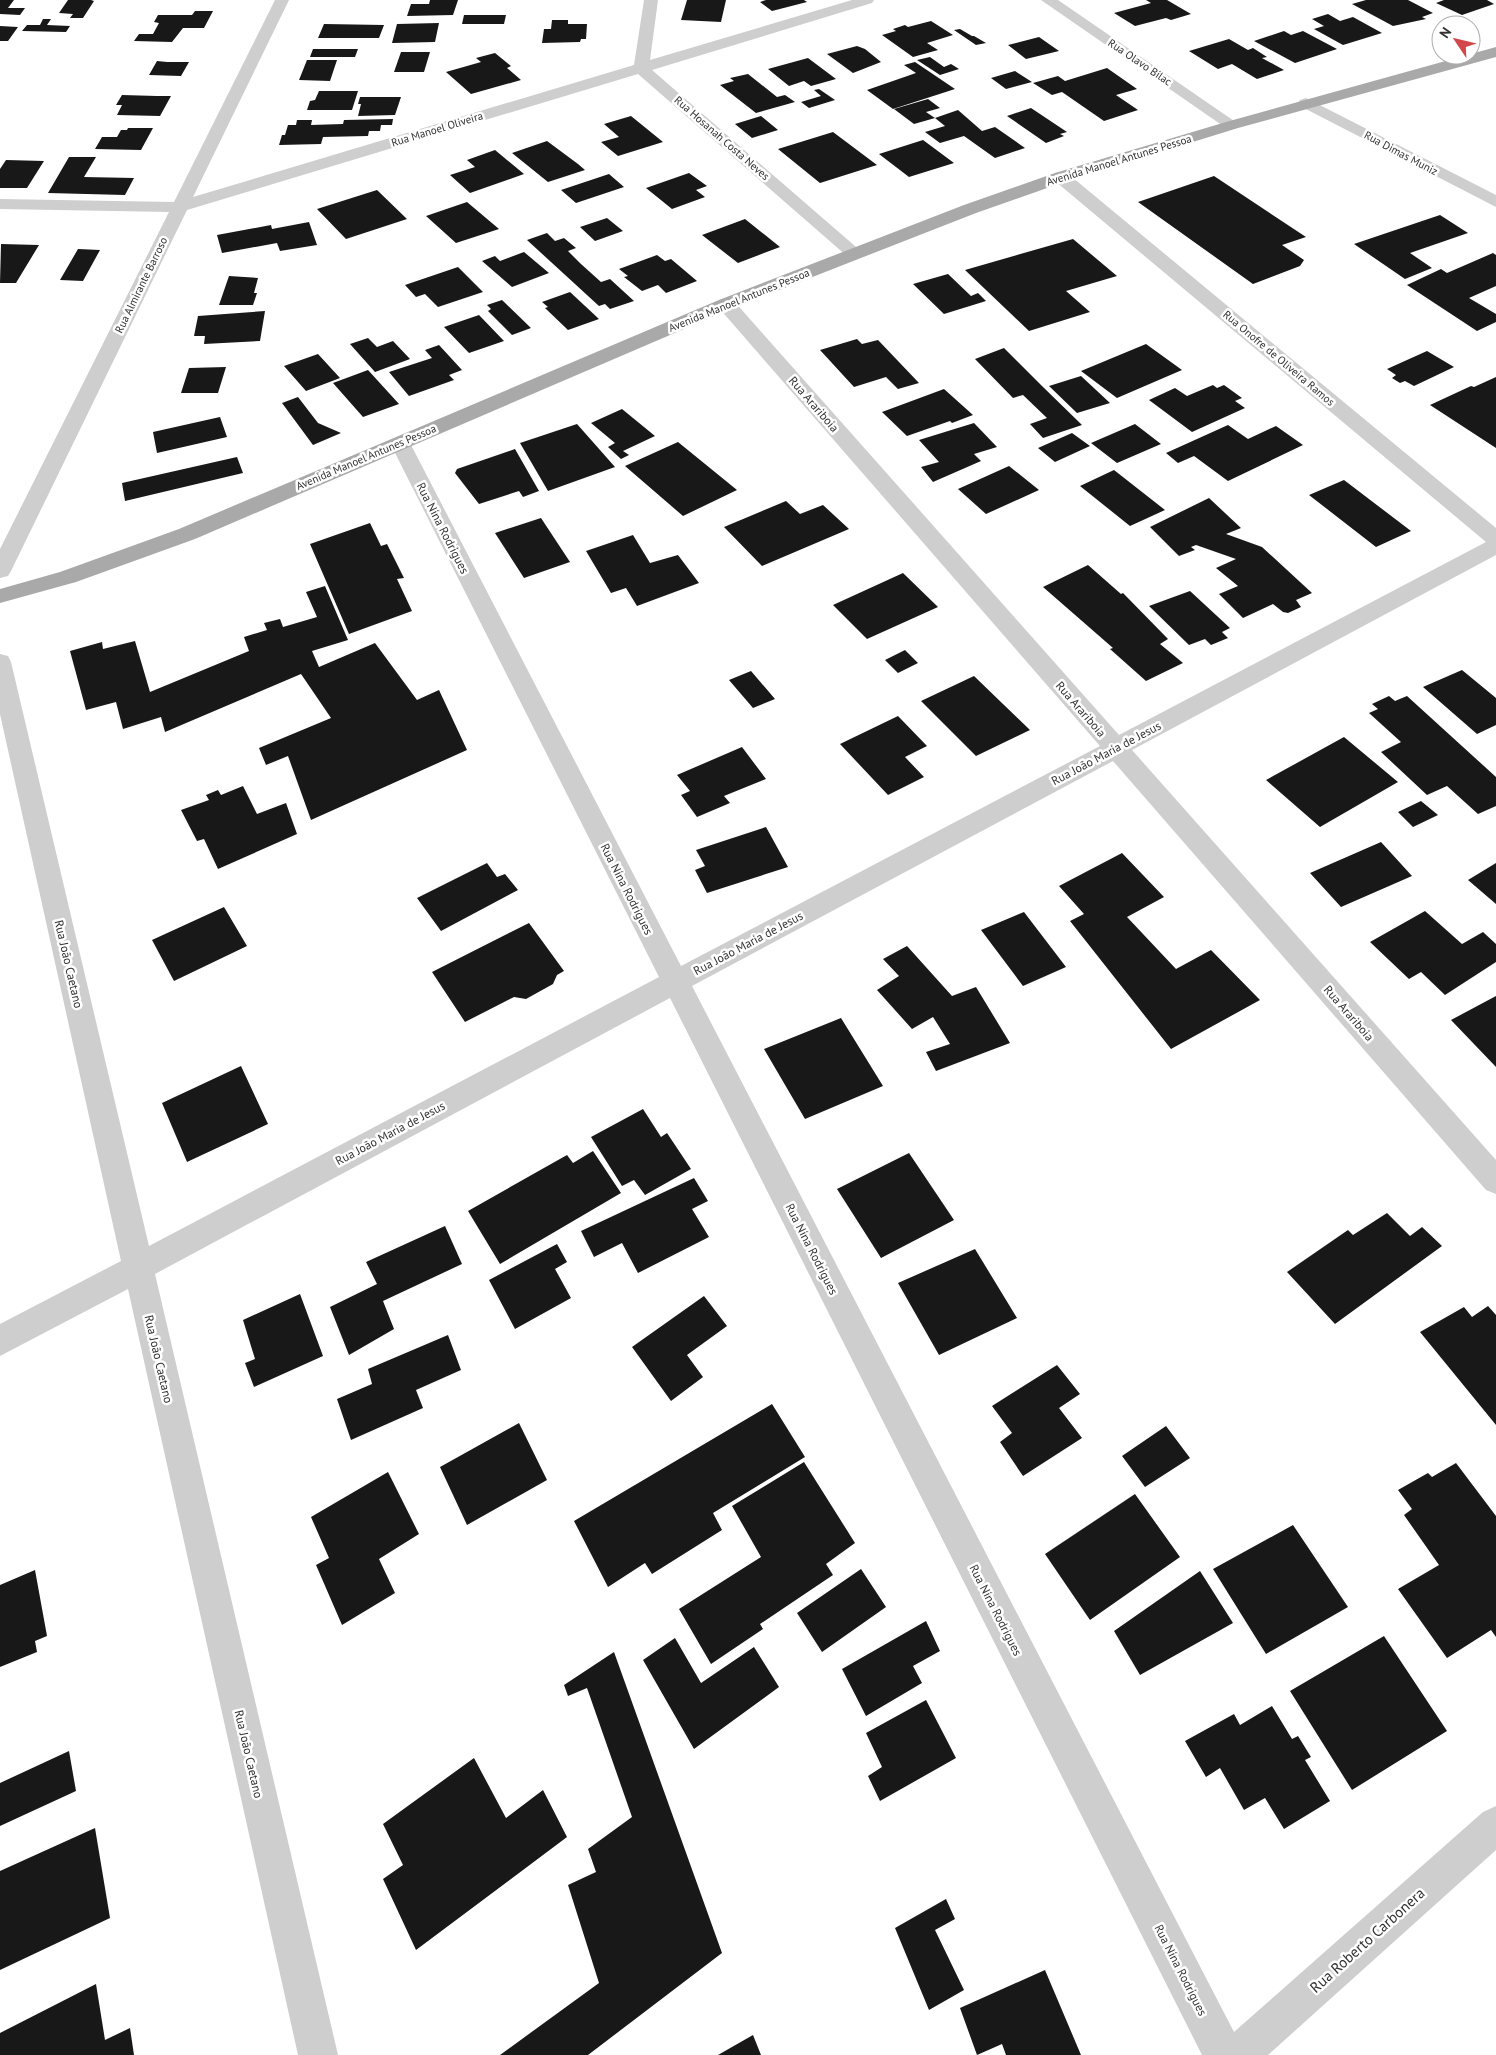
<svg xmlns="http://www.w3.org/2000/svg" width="1496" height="2055" viewBox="0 0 1496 2055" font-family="'PT Sans',sans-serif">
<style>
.building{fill:#181818}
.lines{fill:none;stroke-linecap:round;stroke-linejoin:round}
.minor{fill:#cecece;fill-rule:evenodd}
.major{fill:#a9a9a9;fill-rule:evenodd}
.labels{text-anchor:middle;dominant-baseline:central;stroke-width:5;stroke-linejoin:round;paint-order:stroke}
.far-street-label{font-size:11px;fill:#313131;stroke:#fff}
.street-label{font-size:12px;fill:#313131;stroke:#fff}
.near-street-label{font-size:15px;fill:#313131;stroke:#fff}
</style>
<rect width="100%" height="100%" fill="#fff"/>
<!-- building -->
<path class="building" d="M0,0H14L8,8H25L20,15L0,14Z
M68,0H91L94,1L83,18H70L73,14L59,13Z
M430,0H458L453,15L407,16L411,4H429Z
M687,0H726L721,22L681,20Z
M766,0H804L807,2L772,11L760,2Z
M1146,0H1167L1191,14L1171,20L1166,18L1135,26L1114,13L1151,3Z
M1366,0H1408L1433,13L1422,17L1426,19L1393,26L1352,4Z
M1444,0H1487L1494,4L1462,15L1436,3Z
M195,11H213L204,28H183L172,42L134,41L139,34H153L159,23L154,22L158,15H192Z
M1328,14L1340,21L1353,17L1382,33L1343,45L1314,29L1324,26L1312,19Z
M464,15H506L504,24H462Z
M43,19H51L47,25L70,26L66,32L22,31L27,25H40Z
M552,20H568V24H587L586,39H581L580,42L542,43L544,29H551Z
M931,21L953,35L927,43L938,50L913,57L882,35L896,31L893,29L905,25L908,27Z
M439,23L435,42L392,43L397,24Z
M324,24L384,25L379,38H318Z
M0,26L18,27L8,41H0Z
M960,29L972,36H974L986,43L976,45L954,30Z
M1284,31L1291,35L1303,31L1337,49L1295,63L1254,41Z
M1039,37L1059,51L1026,59L1008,45Z
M1229,39L1248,50L1253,48L1267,57L1262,58L1284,70L1257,79L1232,64L1218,69L1189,51Z
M857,46L865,49L881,62L853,73L827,54Z
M313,49H358L355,57H310Z
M401,52H430L424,72H394Z
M495,53L511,66L507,68L521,80L471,94L446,72L481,62L476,58Z
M930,57L944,67L951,64L959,69L940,75L917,60Z
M808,58L836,79L811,86L804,81L789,86L768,69Z
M307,60H337L330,81L299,80Z
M157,61L167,62H189L181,76L149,75Z
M915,62L955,89L893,109L867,90L916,73L904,65Z
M1107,68L1137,89L1116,95L1138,110L1104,121L1062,92L1052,95L1033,83L1058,76L1065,81Z
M1015,71L1032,82L1006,89L991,78Z
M748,74L777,97L785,95L795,102L756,113L720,85L734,81L730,78Z
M819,89L835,100L809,108L801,102L821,96L814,90Z
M319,91H358L352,110H307L310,101L315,100Z
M122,95L157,96H171L160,116L117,115L122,105H116Z
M360,97H401L395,115L358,116L361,104H358Z
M928,99L940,108L926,112L935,118L958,110L982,131L995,127L1025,148L995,158L964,136L940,143L925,132L945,126L935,118L914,124L894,109Z
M1031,108L1067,132L1060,134L1064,136L1046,143L1007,116Z
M631,116L663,142L618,156L601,142L619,137L604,124Z
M761,116L778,130L752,138L735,124Z
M393,119L392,125H381L380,131H369L368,136L323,137L321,144L279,145L282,135H285L288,125H296L297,120H312L311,125L343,124L344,120Z
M128,128H153L141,150L95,149L102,137H117L121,130H127Z
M833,132L877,165L820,183L778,149Z
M923,140L954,163L909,177L879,154Z
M547,141L578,164L585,170L548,182L512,153Z
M495,150L524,174L470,193L450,175L475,167L467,160Z
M69,157H96L84,177L134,178L125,195L48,193Z
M6,160L44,161L27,188H0V169Z
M689,173L707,186L696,190L705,197L672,209L646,188Z
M609,174L624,187L576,203L561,190Z
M1214,176L1306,237L1282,245L1304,260L1300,266L1253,284L1138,202Z
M377,190L407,219L346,239L317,209Z
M467,202L499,229L456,243L426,216Z
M1440,215L1468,233L1410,253L1432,268L1405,279L1354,244Z
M607,218L623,231L595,241L580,227Z
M745,219L780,247L738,263L702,235Z
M309,222L317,245L280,251L277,243L222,253L217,235L271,225L272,229Z
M547,233L555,241L564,238L576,248L568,251L581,264L601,282L610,279L634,301L610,309L605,304L599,306L527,240Z
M1073,239L1117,276L1066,291L1090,312L1029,331L965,270Z
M1,244L39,245L16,283H0Z
M78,249L100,250L83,281L60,280Z
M524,252L549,273L512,287L482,261L495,256L500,261Z
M1493,253L1496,255V286L1469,298L1496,314V322L1477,331L1407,285L1441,269L1447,273Z
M657,255L665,261L671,259L697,281L666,293L658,285L642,291L624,277L628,276L619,269Z
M458,267L483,292L438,307L425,294L416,297L405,285Z
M948,274L971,296L978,293L986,301L944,314L913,284Z
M229,276L258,278L254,293H257L253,305H219Z
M570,292L599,319L568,330L545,308L548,307L542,302Z
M502,300L531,328L512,335L488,311L491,309L487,305Z
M265,311L260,341L204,344L205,336H194L198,316Z
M479,315L504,341L469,353L444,327Z
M368,338L377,347L393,341L410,359L375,372L350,344Z
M857,339L862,344L878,340L919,383L898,389L886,377L854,387L820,350Z
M1146,344L1182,370L1117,398L1081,371Z
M439,345L462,370L449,375L454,380L409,396L389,372L432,358L425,350Z
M1004,348L1042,386L1082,425L1043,438L1030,424L1047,418L1023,395L1013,398L975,359Z
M1427,351L1454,367L1414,386L1405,381L1400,383L1392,378L1396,375L1387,369Z
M318,354L340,378L306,391L284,366Z
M226,367L218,393H181L189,368Z
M368,370L399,404L363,417L333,383Z
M1081,376L1110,403L1077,413L1049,386Z
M1496,377V448L1430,405L1471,386L1474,387Z
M1213,385L1217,388L1224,385L1242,398L1235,401L1245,408L1192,432L1149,400L1175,388L1187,396Z
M944,389L973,415L952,423L950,421L907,436L882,412Z
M298,397L318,423L341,433L313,445L282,403Z
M622,409L655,436L623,451L629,455L621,459L608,447L615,443L591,423Z
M220,417L227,437L157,453L153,432Z
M974,423L997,447L974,454L981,461L933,482L921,467L939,462L919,440Z
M577,424L615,467L548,491L520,443Z
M1135,424L1161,444L1117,463L1091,443Z
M1228,425L1248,439L1276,426L1303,445L1228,481L1194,456L1178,463L1166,453Z
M1072,433L1090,446L1055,462L1038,448Z
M678,442L737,490L683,516L625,466Z
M515,449L539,491L523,497L519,491L479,504L455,473L457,469Z
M237,457L243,473L125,501L122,483Z
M1009,466L1039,490L986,514L958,489Z
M1114,470L1165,510L1130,526L1080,486Z
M1344,480L1411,531L1376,547L1309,495Z
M1209,498L1241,528L1226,534L1262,547L1312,593L1296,600L1301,607L1288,613L1283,612L1273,604L1243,618L1219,594L1238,586L1216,568L1236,559L1196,545L1191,547L1195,550L1179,556L1150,527Z
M786,501L800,514L823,505L849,529L762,566L724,527Z
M541,518L570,562L524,578L495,533Z
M370,523L381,546L387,544L404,578L397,579L412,611L349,634L310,544Z
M633,535L650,563L678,555L699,583L637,606L626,588L611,593L586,551Z
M1088,565L1121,594L1123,593L1168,639L1160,644L1183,663L1146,681L1110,649L1113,648L1043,587Z
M903,573L938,607L867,639L833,605Z
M325,586L348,640L312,651L319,667L375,643L417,700L439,690L467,750L311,820L288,756L266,765L259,748L331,718L301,674L165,732L161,717L123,729L116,702L86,710L70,651L102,642L103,649L135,641L150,692L249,651L244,637L267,630L264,623L280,619L283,627L317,617L306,592Z
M1190,591L1230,628L1222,632L1228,638L1211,645L1205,639L1189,645L1149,606Z
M905,650L918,663L898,673L885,660Z
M1462,670L1496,698V725L1477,734L1423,687Z
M751,671L775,699L753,708L729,680Z
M974,676L1030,730L976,756L921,701Z
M1389,696L1395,701L1407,696L1496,777V806L1478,814L1447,786L1427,795L1381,752L1401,742L1369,713L1378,709L1372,704Z
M898,716L927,746L905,757L924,777L888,795L840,744Z
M1344,737L1398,782L1320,827L1266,780Z
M742,747L766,779L724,796L730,803L697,817L681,795L690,791L677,775Z
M243,786L257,814L286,803L297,834L218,869L204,839L197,841L181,810L209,800L206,795L218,790L221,795Z
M1421,801L1438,815L1413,827L1398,812Z
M766,827L788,867L707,893L695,870L705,866L696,850Z
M1381,842L1412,876L1341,907L1310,873Z
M1122,853L1164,897L1127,917L1176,969L1211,950L1260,1000L1171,1049L1070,921L1084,914L1059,886Z
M487,863L497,877L505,874L518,890L441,931L417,898Z
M1496,863V904L1468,880Z
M224,907L247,946L174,981L152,940Z
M1425,911L1462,944L1483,932L1496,944V962L1445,995L1421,972L1409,979L1370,942Z
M1024,912L1066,967L1023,986L981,930Z
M529,923L564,971L557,975L553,984L526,999L514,997L465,1022L432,972Z
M907,946L952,996L976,987L1010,1043L936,1071L926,1052L950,1044L933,1017L912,1029L877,990L899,976L883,959Z
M1496,996V1067L1451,1020Z
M841,1018L883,1086L805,1119L764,1049Z
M241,1066L268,1124L187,1162L162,1103Z
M643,1109L661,1137L667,1133L691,1169L645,1195L634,1180L622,1186L591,1137Z
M593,1151L621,1193L500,1264L468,1211L567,1155L573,1163Z
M909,1153L954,1220L881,1258L837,1189Z
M694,1178L708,1201L692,1209L709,1237L638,1273L622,1243L594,1257L581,1231Z
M1387,1213L1410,1236L1422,1227L1442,1246L1335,1324L1287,1272L1348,1230L1353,1235Z
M445,1226L462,1264L383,1301L394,1329L349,1355L330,1307L377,1284L366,1262Z
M557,1244L567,1262L555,1269L571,1298L515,1329L489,1280Z
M975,1249L1017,1318L939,1355L898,1283Z
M300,1294L323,1356L254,1387L245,1363L255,1359L243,1320Z
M704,1296L727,1326L687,1355L703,1377L671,1401L632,1347Z
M1488,1306L1496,1315V1425L1420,1332L1464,1307L1472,1317Z
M448,1335L461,1370L416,1390L423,1408L351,1440L337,1399L372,1384L368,1369Z
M1057,1365L1080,1394L1059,1408L1082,1438L1023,1476L1000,1442L1012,1433L992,1406Z
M772,1404L805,1457L713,1513L722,1530L652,1574L645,1563L608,1587L574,1521Z
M519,1423L547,1480L467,1525L440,1467Z
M1166,1426L1190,1458L1145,1487L1122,1456Z
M804,1462L855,1543L826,1564L833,1575L760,1624L763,1629L711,1664L679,1609L761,1557L732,1506Z
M1456,1463L1496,1516V1637L1491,1630L1447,1658L1398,1589L1439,1565L1404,1515L1412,1509L1398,1490L1428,1473L1432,1477Z
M388,1472L419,1534L379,1559L395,1593L342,1625L316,1565L329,1558L311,1517Z
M1135,1494L1180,1557L1090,1620L1045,1554Z
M1293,1525L1348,1607L1266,1654L1213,1569Z
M861,1569L886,1607L822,1652L797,1613Z
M35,1570L47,1636L35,1641L37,1652L0,1667V1585Z
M1200,1571L1233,1623L1140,1675L1114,1631Z
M926,1621L940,1651L913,1666L922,1683L866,1716L842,1669Z
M1384,1636L1447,1731L1352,1790L1290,1691Z
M675,1638L701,1683L754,1647L779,1687L694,1749L643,1660Z
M614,1652L722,1953L588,2055H500L599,1983L568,1885L596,1872L588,1849L632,1817L587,1688L568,1696L564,1685Z
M926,1700L956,1758L880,1801L868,1776L882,1767L866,1733Z
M1272,1706L1292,1739L1298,1736L1311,1757L1305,1760L1330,1801L1284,1829L1265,1798L1244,1810L1220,1768L1206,1777L1185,1741L1234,1714L1240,1725Z
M69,1751L76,1791L0,1826V1783Z
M474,1758L506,1818L543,1790L567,1837L416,1950L383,1879L403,1865L383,1824Z
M95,1828L110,1918L0,1970V1871Z
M946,1899L955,1919L935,1930L964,1990L929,2010L895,1928Z
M1045,1970L1081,2055H1006L1002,2044L977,2055L960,2008Z
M96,1984L105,2040L130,2028L134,2055H0V2033Z
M753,2035L761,2055H718Z"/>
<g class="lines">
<!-- minor -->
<path class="minor" d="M275,0H289L193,197L634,65L644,0H658L650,60L852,0H874L872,3L652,70L863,253L860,257L854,258L848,257L638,74L187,210L11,571L8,576L0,578V549L169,212L0,209V199L174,202Z
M1041,0H1058L1240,125L1238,128H1226Z
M1306,98L1496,195V207L1300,106L1298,103L1300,100Z
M1061,172L1067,173L1496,528V555L1132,750L1496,1160V1194L1486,1190L1113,761L692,986L1234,2032L1483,1812L1496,1806V1850L1268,2055H1202L670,998L155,1274L338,2055H298L128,1289L0,1356V1324L121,1261L0,714V654L8,656L11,662L149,1246L659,977L390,443L393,439L400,437L407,439L410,443L681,966L1100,746L719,308L717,304L719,300L726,298L733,300L1119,735L1486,542L1055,181L1053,177L1055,173Z"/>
<!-- major -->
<path class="major" d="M1496,47V57L1238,128L1067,181L976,213L733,308L195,539L76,582L0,603V589L60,572L179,529L719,300L964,205L1055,173L1226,122Z"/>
</g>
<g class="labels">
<!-- far-street labels -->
<g class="far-street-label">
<text transform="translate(1140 62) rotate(34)">Rua Olavo Bilac</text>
<text transform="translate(437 129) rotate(-17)">Rua Manoel Oliveira</text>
<text transform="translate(722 138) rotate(41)">Rua Hosanah Costa Neves</text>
<text transform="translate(1401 153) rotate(28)">Rua Dimas Muniz</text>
<text transform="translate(1119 160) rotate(-17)">Avenida Manoel Antunes Pessoa</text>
<text transform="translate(141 285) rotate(-64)">Rua Almirante Barroso</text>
<text transform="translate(739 300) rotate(-22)">Avenida Manoel Antunes Pessoa</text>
<text transform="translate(1279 358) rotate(40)">Rua Onofre de Oliveira Ramos</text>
<text transform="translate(366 457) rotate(-23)">Avenida Manoel Antunes Pessoa</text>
</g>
<!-- street labels -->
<g class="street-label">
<text transform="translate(814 404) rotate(49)">Rua Arariboia</text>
<text transform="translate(443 528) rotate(63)">Rua Nina Rodrigues</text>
<text transform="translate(1081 709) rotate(49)">Rua Arariboia</text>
<text transform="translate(1106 753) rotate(-28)">Rua João Maria de Jesus</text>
<text transform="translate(627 889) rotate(63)">Rua Nina Rodrigues</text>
<text transform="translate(748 943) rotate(-28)">Rua João Maria de Jesus</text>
<text transform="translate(69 964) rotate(77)">Rua João Caetano</text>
<text transform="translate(1349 1013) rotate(49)">Rua Arariboia</text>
<text transform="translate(390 1133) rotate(-28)">Rua João Maria de Jesus</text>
<text transform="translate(812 1249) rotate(63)">Rua Nina Rodrigues</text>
<text transform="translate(159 1359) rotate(77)">Rua João Caetano</text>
<text transform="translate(996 1610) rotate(63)">Rua Nina Rodrigues</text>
<text transform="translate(249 1754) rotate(77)">Rua João Caetano</text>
<text transform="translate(1181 1970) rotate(63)">Rua Nina Rodrigues</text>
</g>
<!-- near-street labels -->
<g class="near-street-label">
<text transform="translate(1367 1940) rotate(-42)">Rua Roberto Carbonera</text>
</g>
</g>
<!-- north arrow -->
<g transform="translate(1456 40) rotate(305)"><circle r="24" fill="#ffffff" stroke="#adadad"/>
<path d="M0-4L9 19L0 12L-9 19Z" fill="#d3474b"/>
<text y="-8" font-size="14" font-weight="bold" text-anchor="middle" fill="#313131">N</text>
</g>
</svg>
